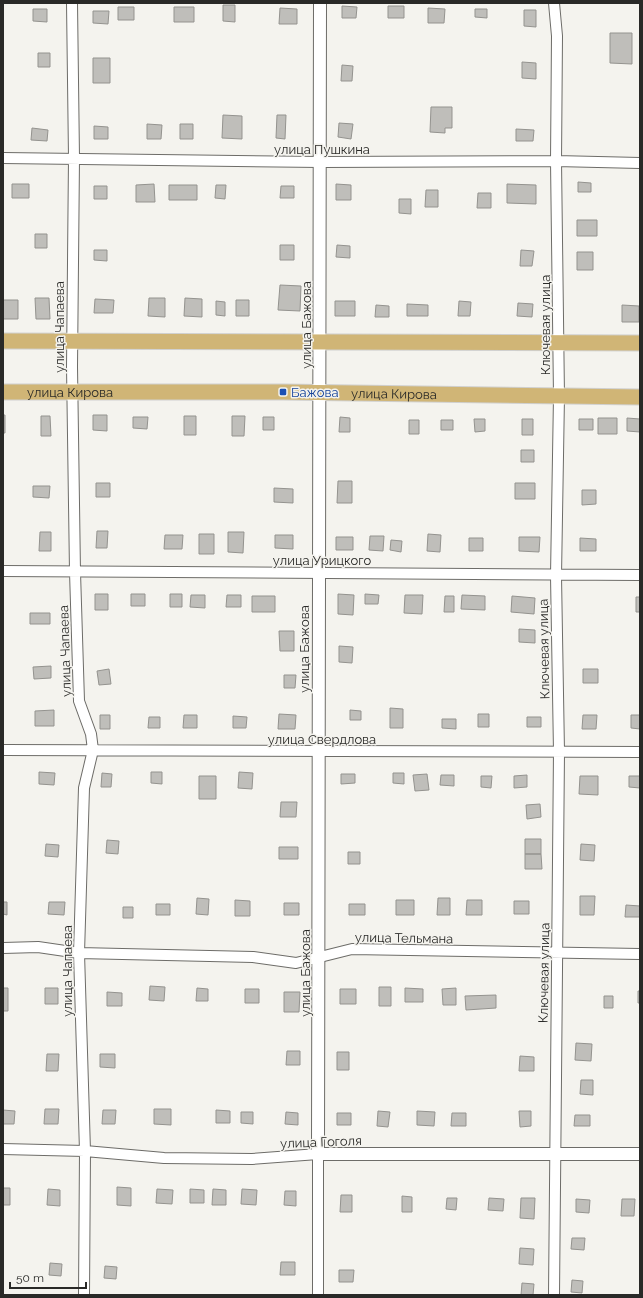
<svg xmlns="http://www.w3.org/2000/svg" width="643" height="1298" viewBox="0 0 643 1298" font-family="Raleway,sans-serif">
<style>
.building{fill:#bfbeba;stroke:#94938f}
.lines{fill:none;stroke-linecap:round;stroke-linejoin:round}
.minor-casing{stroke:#6d6c68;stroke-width:12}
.tertiary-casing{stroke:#6d6c68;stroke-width:14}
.primary-casing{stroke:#d0d0cf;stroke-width:17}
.minor{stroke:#fff;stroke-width:10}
.tertiary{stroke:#fff;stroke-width:12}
.primary{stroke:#d0b576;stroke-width:15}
.transit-dot{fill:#1a4fb4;stroke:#f4f3ee;stroke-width:1.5}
.labels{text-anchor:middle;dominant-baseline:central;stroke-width:3;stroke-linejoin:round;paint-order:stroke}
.street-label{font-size:13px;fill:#292927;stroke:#f4f3ee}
.transit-label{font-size:13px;fill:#164399;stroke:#f4f3ee;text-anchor:start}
</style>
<rect width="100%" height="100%" fill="#f4f3ee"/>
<!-- building -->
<path class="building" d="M223,5H235V22L223,21Z
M342,6L357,7L356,18H342Z
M388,6H404V18H388Z
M118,7H134V20H118Z
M174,7H194V22H174Z
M280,8L297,9V24H279Z
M428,8L445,9L444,23H428Z
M33,9H47V22L33,21Z
M475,9H487V18L475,17Z
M524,10H536V27L524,26Z
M93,11H109L108,24L93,23Z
M610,33H632V64L610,63Z
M38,53H50V67H38Z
M93,58H110V83H93Z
M522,62L536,63V79L522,78Z
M342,65L353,66L352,81H341Z
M431,107H452V128H445V133L430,132Z
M223,115L242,116V139L222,138Z
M277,115H286L285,139L276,138Z
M339,123L353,124L351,139L338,137Z
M147,124L162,125L161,139H147Z
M180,124H193V139H180Z
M94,126L108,127V139H94Z
M32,128L48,130L47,141L31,140Z
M516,129L534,130L533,141H516Z
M578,182L591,183V192H578Z
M12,184H29V198H12Z
M154,184L155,202H136V185Z
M336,184L351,185V200H336Z
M507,184L536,185V204L507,203Z
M169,185H197V200H169Z
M216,185H226L225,199L215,198Z
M94,186H107V199H94Z
M281,186H294V198H280Z
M426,190H438V207H425Z
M478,193H491V208H477Z
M399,199H411V214L399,213Z
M577,220H597V236H577Z
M35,234H47V248H35Z
M280,245H294V260H280Z
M337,245L350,246V258L336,257Z
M94,250H107V261L94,260Z
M521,250L534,251L532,266H520Z
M577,252H593V270H577Z
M280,285L301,286L300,311L278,310Z
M35,298H49L50,319H36Z
M149,298H165V317L148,316Z
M185,298L202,299V317L184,316Z
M95,299L114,300L113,313H94Z
M3,300H18V319H3Z
M236,300H249V316H236Z
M216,301L225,302V316L216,315Z
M335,301H355V316H335Z
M459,301L471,302L470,316H458Z
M518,303L533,304L532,317L517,316Z
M407,304L428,305V316H407Z
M376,305L389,306V317H375Z
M622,305L639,306V322H622Z
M3,415H5V433H3Z
M93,415H107V431L93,430Z
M41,416H50L51,436H41Z
M184,416H196V435H184Z
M232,416H245L244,436H232Z
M133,417H148L147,429L133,428Z
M263,417H274V430H263Z
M340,417L350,418V432H339Z
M598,418H617V434H598Z
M627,418L640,419V432L627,431Z
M474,419H485V431L475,432Z
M522,419H533V435H522Z
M579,419H593V430H579Z
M409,420H419V434H409Z
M441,420H453V430H441Z
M521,450H534V462H521Z
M338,481H352V503H337Z
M96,483H110V497H96Z
M515,483H535V499H515Z
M33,486H50L49,498L33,497Z
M274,488L293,489V503L274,502Z
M582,490H596V504L582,505Z
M97,531H108L107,548H96Z
M40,532H51V551H39Z
M228,532H244L243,553L228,552Z
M199,534H214V554H199Z
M428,534L441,535L440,552L427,551Z
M165,535H183L182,549H164Z
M275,535H293V549L275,548Z
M370,536H384L383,551L369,550Z
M336,537H353V550H336Z
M519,537H540L539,552L519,551Z
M469,538H483V551H469Z
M580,538L596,539V551H580Z
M391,540L402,541L401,552L390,550Z
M95,594H108V610H95Z
M131,594H145V606H131Z
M170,594H182V607H170Z
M338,594L354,595L353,615L338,614Z
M365,594L379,595L378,604H365Z
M191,595H205V608L190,607Z
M227,595H241V607H226Z
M405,595H423L422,614L404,613Z
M462,595L485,596V610L461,609Z
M252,596H275V612H252Z
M445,596H454V612H444Z
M512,596L535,598L534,614L511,612Z
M636,597H640V612H636Z
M30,613H50V624H30Z
M519,629L535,630V643L519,642Z
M279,631H294V651H280Z
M339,646L353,647L352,663L339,662Z
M51,666V678L34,679L33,667Z
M109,669L111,684L99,685L97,671Z
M583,669H598V683H583Z
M284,675H296L295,688H284Z
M390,708L403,709V728H390Z
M54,710V726H35V711Z
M350,710L361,711V720H350Z
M279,714L296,715L295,729H278Z
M478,714H489V727H478Z
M100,715H110V729H100Z
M184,715H197V728H183Z
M583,715H597L596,729H582Z
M631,715H640V729L631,728Z
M233,716L247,717L246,728H233Z
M149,717H160V728H148Z
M527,717H541V727H527Z
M442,719H456V729L442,728Z
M39,772L55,773L54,785L39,784Z
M151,772H162V784L151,783Z
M239,772L253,773L252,789L238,788Z
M102,773L112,774L111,787H101Z
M393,773H404V784L393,783Z
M341,774H355V783L341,784Z
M427,774L429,790L415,791L413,775Z
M441,775H454V786L440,785Z
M527,775V787L514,788V776Z
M199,776H216V799H199Z
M481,776H492L491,788L481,787Z
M580,776H598V795L579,794Z
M629,776H640V788L629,787Z
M281,802H297L296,817H280Z
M540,804L541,817L527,819L526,805Z
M525,839H541V854H525Z
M107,840L119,841L118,854L106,853Z
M46,844L59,845L58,857L45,856Z
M581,844L595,845L594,861L580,860Z
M279,847H298V859H279Z
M348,852H360V864H348Z
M525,854H541L542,869H525Z
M580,896H595L594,915H580Z
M197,898L209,899L208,915L196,914Z
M438,898H450V915H437Z
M235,900L250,901V916H235Z
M396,900H414V915H396Z
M467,900H482V915H466Z
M514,901H529V914H514Z
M3,902H7V915L3,914Z
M49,902H65L64,915L48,914Z
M284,903H299V915H284Z
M156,904H170V915H156Z
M349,904H365V915H349Z
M626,905L640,906V917H625Z
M123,907H133V918H123Z
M150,986L165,987L164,1001L149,1000Z
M379,987H391V1006H379Z
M3,988H8V1011H3Z
M45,988H58V1004H45Z
M197,988L208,989V1001H196Z
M405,988L423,989V1002H405Z
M456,988V1005H443L442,989Z
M245,989H259V1003H245Z
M340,989H356V1004H340Z
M638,991H640V1003H638Z
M107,992L122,993V1006H107Z
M284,992H300L299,1012H284Z
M496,995V1008L466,1010L465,996Z
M604,996H613V1008H604Z
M576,1043L592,1044L591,1061L575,1060Z
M287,1051H300V1065H286Z
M337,1052H349V1070H337Z
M47,1054H59L58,1071H46Z
M100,1054H115V1068L100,1067Z
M520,1056L534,1057V1071H519Z
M581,1080H593V1095L580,1094Z
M45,1109H59L58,1124H44Z
M154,1109H171V1125L154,1124Z
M3,1110L15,1111L14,1124H3Z
M103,1110H116L115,1124H102Z
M216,1110L230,1111V1123H216Z
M378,1111L390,1112L388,1127L377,1126Z
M417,1111L435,1112L434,1126L417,1125Z
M519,1111H531V1126L520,1127Z
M241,1112H253V1124L241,1123Z
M286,1112L298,1113V1125L285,1124Z
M337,1113H351V1125H337Z
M452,1113H466V1126H451Z
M575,1115H590V1126H574Z
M117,1187L131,1188V1206L117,1205Z
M3,1188H10V1205H3Z
M48,1189L60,1190V1206L47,1205Z
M157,1189L173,1190L172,1204L156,1203Z
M190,1189L204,1190V1203H190Z
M213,1189L226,1190V1205H212Z
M242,1189L257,1190L256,1205L241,1204Z
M285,1191H296V1206L284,1205Z
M341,1195H352V1212H340Z
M402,1196L412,1197V1212H402Z
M447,1198H457L456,1210L446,1209Z
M489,1198L504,1199L503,1211L488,1210Z
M521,1198H535L534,1219L520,1218Z
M576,1199L590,1200L589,1213L576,1212Z
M622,1199H635L634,1216H621Z
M572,1238H585L584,1250L571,1249Z
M520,1248L534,1249L533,1265L519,1264Z
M281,1262H295V1275H280Z
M50,1263L62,1264L61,1276L49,1275Z
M105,1266L117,1267L116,1279L104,1278Z
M339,1270H354L353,1282H339Z
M572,1280L583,1281L582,1293L571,1292Z
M522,1283L534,1284L533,1295H521Z"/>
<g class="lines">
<defs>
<path id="minor" d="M72,3L74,158L72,367L75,572L79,701L91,734L93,750L84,788L79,953L85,1151L84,1295
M3,158L321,162L556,161L640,163
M3,571L640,575
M3,750L640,752
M3,948L38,947L79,953L253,957L296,963L352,949L640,954
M3,1149L85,1151L164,1158L252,1159L318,1154V1295
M554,1295L559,752L556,576L559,396L556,161L557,36L554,3"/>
<path id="tertiary" d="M320,3L318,1154H640"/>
<g id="primary">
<path d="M3,341L640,343"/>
<path id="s1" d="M3,392H283L640,397"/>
</g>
</defs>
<!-- minor casing -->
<use href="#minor" class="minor-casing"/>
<!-- tertiary casing -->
<use href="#tertiary" class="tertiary-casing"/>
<!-- primary casing -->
<use href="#primary" class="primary-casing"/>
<!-- minor -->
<use href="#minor" class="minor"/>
<!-- tertiary -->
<use href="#tertiary" class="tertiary"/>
<!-- primary -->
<use href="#primary" class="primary"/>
</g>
<!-- markers -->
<rect class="transit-dot" x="279" y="388" width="8" height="8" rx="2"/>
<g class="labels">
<!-- street labels -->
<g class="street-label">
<text x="322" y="149">улица Пушкина</text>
<text transform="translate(306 325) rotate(-90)">улица Бажова</text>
<text transform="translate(545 325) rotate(-90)">Ключевая улица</text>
<text transform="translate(59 327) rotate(-90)">улица Чапаева</text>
<text stroke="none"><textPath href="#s1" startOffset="67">улица Кирова</textPath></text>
<text stroke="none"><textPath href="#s1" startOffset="391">улица Кирова</textPath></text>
<text x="322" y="560">улица Урицкого</text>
<text transform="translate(304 649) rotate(-90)">улица Бажова</text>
<text transform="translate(544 649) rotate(-91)">Ключевая улица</text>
<text transform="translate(65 651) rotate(-92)">улица Чапаева</text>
<text x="322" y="739">улица Свердлова</text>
<text transform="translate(404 938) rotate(1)">улица Тельмана</text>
<text transform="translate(67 971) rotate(-90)">улица Чапаева</text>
<text transform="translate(305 973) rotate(-90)">улица Бажова</text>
<text transform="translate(544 973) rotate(-89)">Ключевая улица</text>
<text transform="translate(321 1142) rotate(-2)">улица Гоголя</text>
</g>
<!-- transit labels -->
<g class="transit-label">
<text x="291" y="392">Бажова</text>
</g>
</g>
<!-- border -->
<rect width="643" height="1298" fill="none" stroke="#292927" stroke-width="8"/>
<!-- scale -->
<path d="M10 1282v6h76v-6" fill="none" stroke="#292927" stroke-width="2"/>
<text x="16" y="1282" font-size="12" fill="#292927" stroke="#f4f3ee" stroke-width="3" paint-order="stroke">50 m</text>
</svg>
